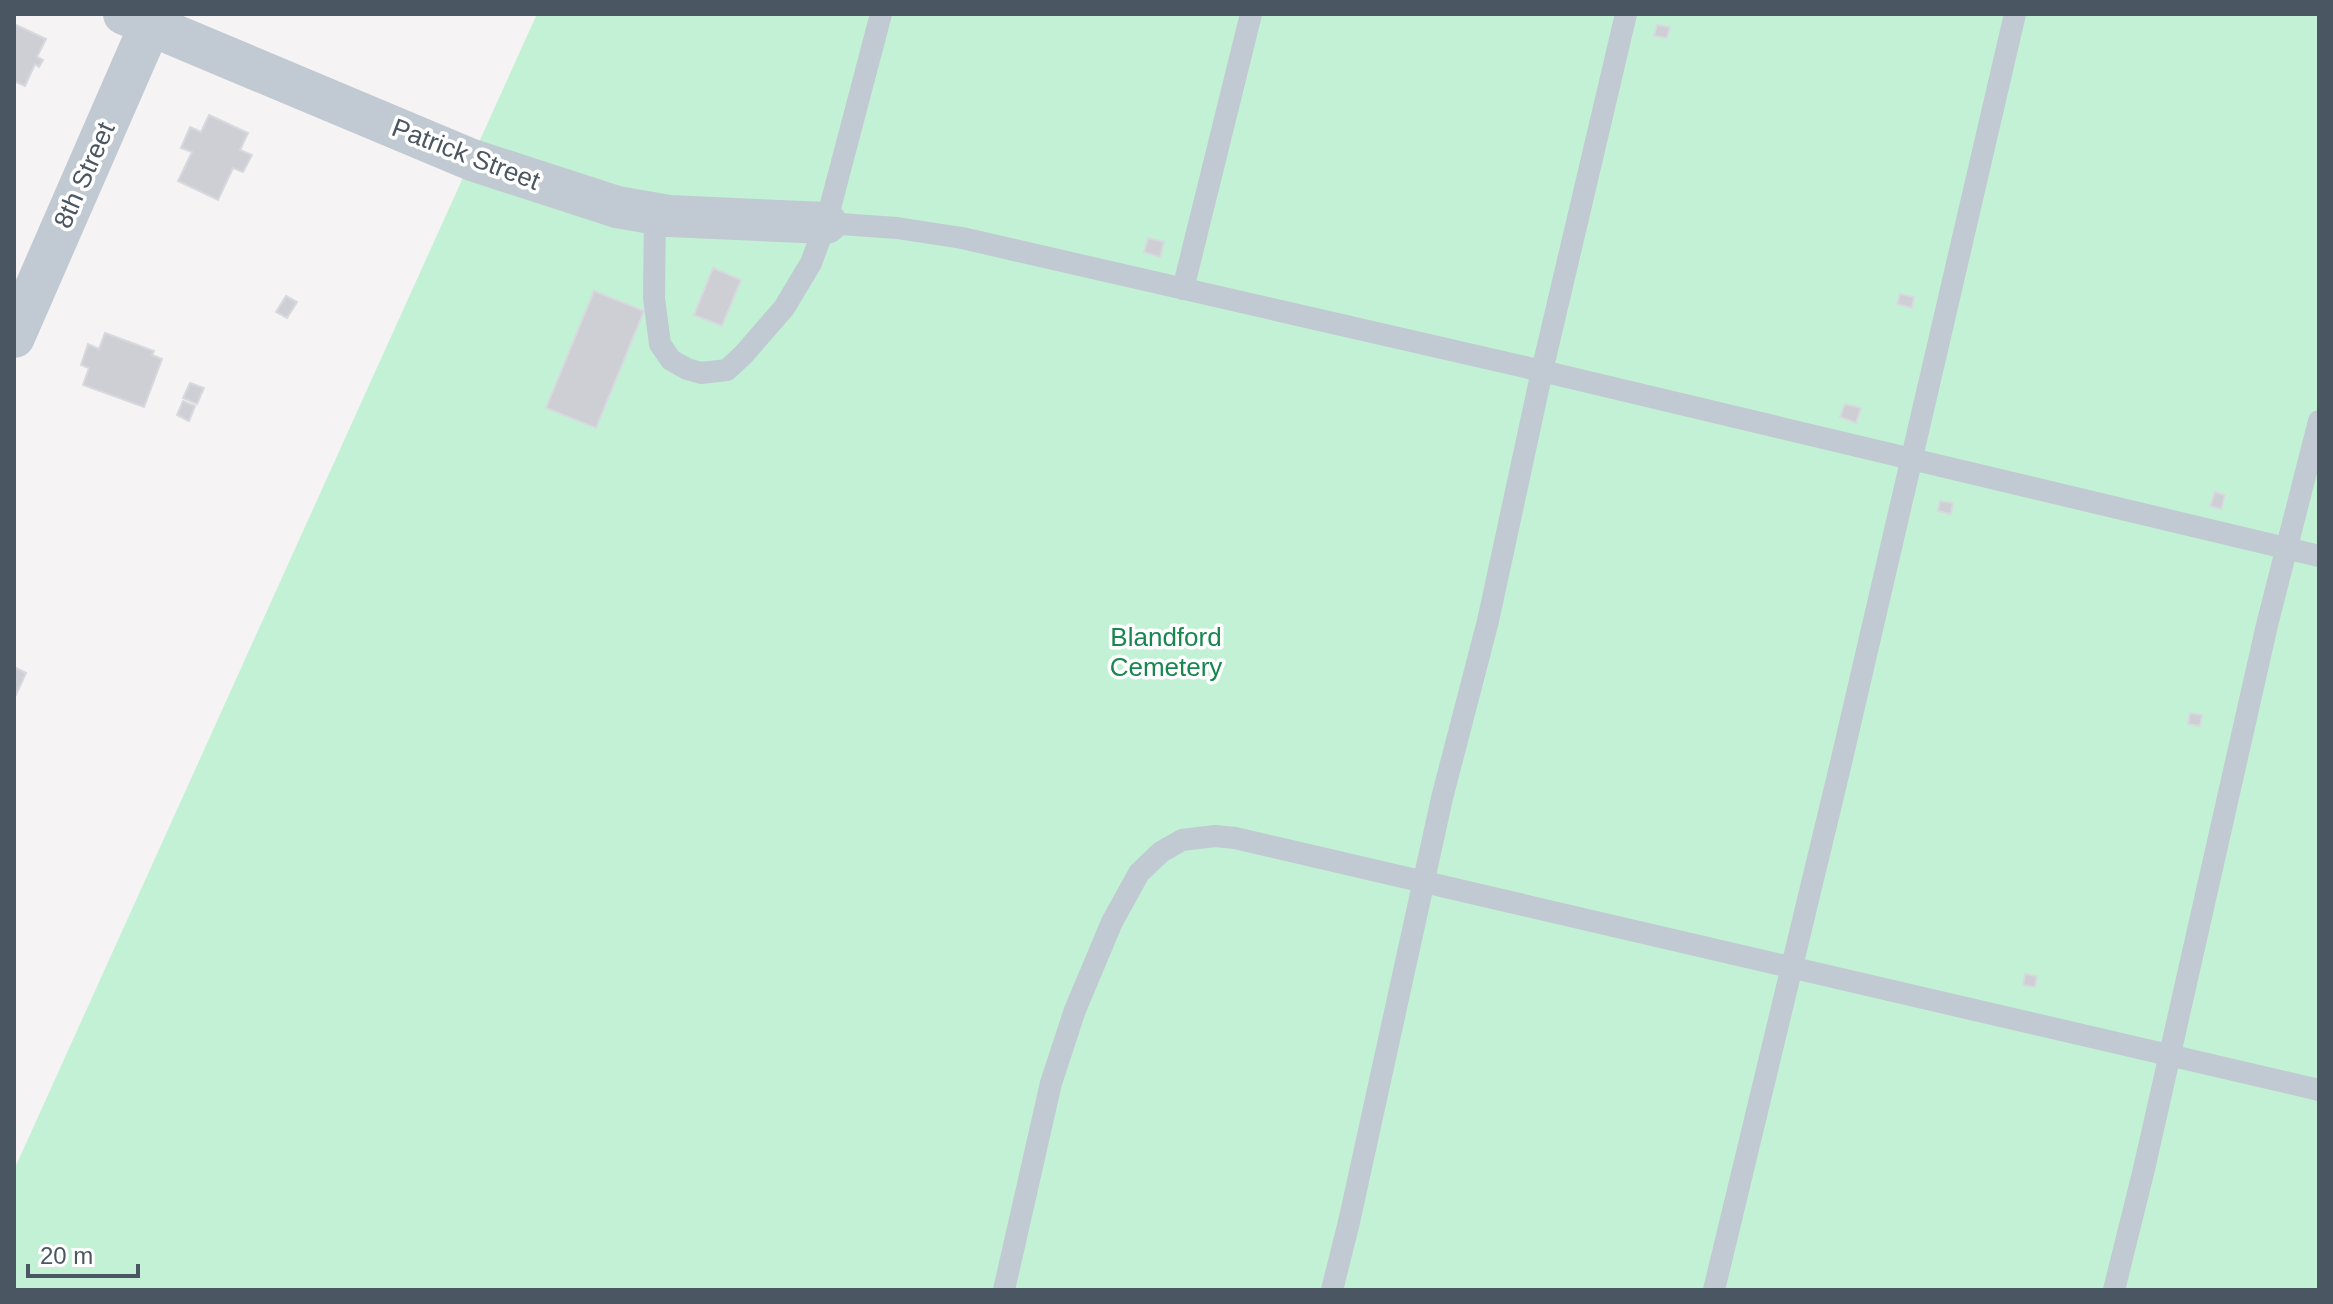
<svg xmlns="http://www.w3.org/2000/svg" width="2333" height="1304" viewBox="0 0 2333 1304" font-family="Helvetica,sans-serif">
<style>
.green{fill:#c3f1d5}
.building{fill:#cdcfd5;stroke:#d7d9de;stroke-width:2}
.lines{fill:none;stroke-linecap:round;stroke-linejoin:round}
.service{stroke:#c1cad2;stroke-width:22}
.minor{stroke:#c1cad2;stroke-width:42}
.labels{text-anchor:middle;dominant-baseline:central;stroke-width:7;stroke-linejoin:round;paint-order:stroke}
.street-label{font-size:26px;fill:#4a5661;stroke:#fff}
.park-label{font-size:26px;fill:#17864f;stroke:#fff}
</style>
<rect width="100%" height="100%" fill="#f5f3f3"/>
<!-- green -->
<path class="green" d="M537,14H2319V1290H14V1170Z"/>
<!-- building -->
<path class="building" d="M14,24L46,39L37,57L43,60L39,67L35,64L25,86L14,81Z
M1657,25L1670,27L1667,38L1654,36Z
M209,115L248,133L240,150L252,155L243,172L233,168L218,200L178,181L192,152L181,148L190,127L201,132Z
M1148,238L1164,242L1160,257L1144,252Z
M713,268L741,280L722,326L694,315Z
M594,291L644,311L596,428L546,408Z
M1900,294L1914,297L1912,308L1897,304Z
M286,296L297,302L287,318L276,312Z
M105,333L154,351L152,355L162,359L144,407L83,385L89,368L81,365L88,344L99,349Z
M190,383L204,388L197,404L183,398Z
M183,401L195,406L189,421L177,415Z
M1845,404L1861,408L1856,423L1840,417Z
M2215,492L2225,495L2221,509L2210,506Z
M1940,501L1953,503L1951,514L1938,511Z
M14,667L26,673L14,699Z
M2190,713L2202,715L2200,726L2188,724Z
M2025,974L2037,976L2035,987L2023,985Z"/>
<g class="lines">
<!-- service -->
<path class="service" d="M655,213L654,298L660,344L671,360L687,369L701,373L727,370L744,354L784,308L811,263L826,223L881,14
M826,223L897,228L962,238L1542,371L2319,556
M1183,289L1251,14
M1004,1290L1051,1083L1075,1010L1112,922L1139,873L1161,852L1182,840L1215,836L1235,838L2319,1090
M1332,1290L1349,1222L1442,798L1488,621L1542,371L1626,14
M1714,1290L1840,767L2015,14
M2114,1290L2144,1169L2267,625L2319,421"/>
<!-- minor -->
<path class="minor" d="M124,14L472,160L617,207L669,216L826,223
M14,337L155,14"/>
</g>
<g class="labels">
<!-- street labels -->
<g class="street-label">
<text transform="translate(466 154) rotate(21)">Patrick Street</text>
<text transform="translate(84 175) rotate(-66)">8th Street</text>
</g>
<!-- park labels -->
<g class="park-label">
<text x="1166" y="637">Blandford<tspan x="1166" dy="30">Cemetery</tspan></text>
</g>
</g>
<!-- border -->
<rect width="2333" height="1304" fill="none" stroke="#4a5661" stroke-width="32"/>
<!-- scale -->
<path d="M28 1264v12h110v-12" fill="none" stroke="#4a5661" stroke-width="4"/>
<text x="40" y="1264" font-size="24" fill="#4a5661" stroke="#ffffff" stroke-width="6" paint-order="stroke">20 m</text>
</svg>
